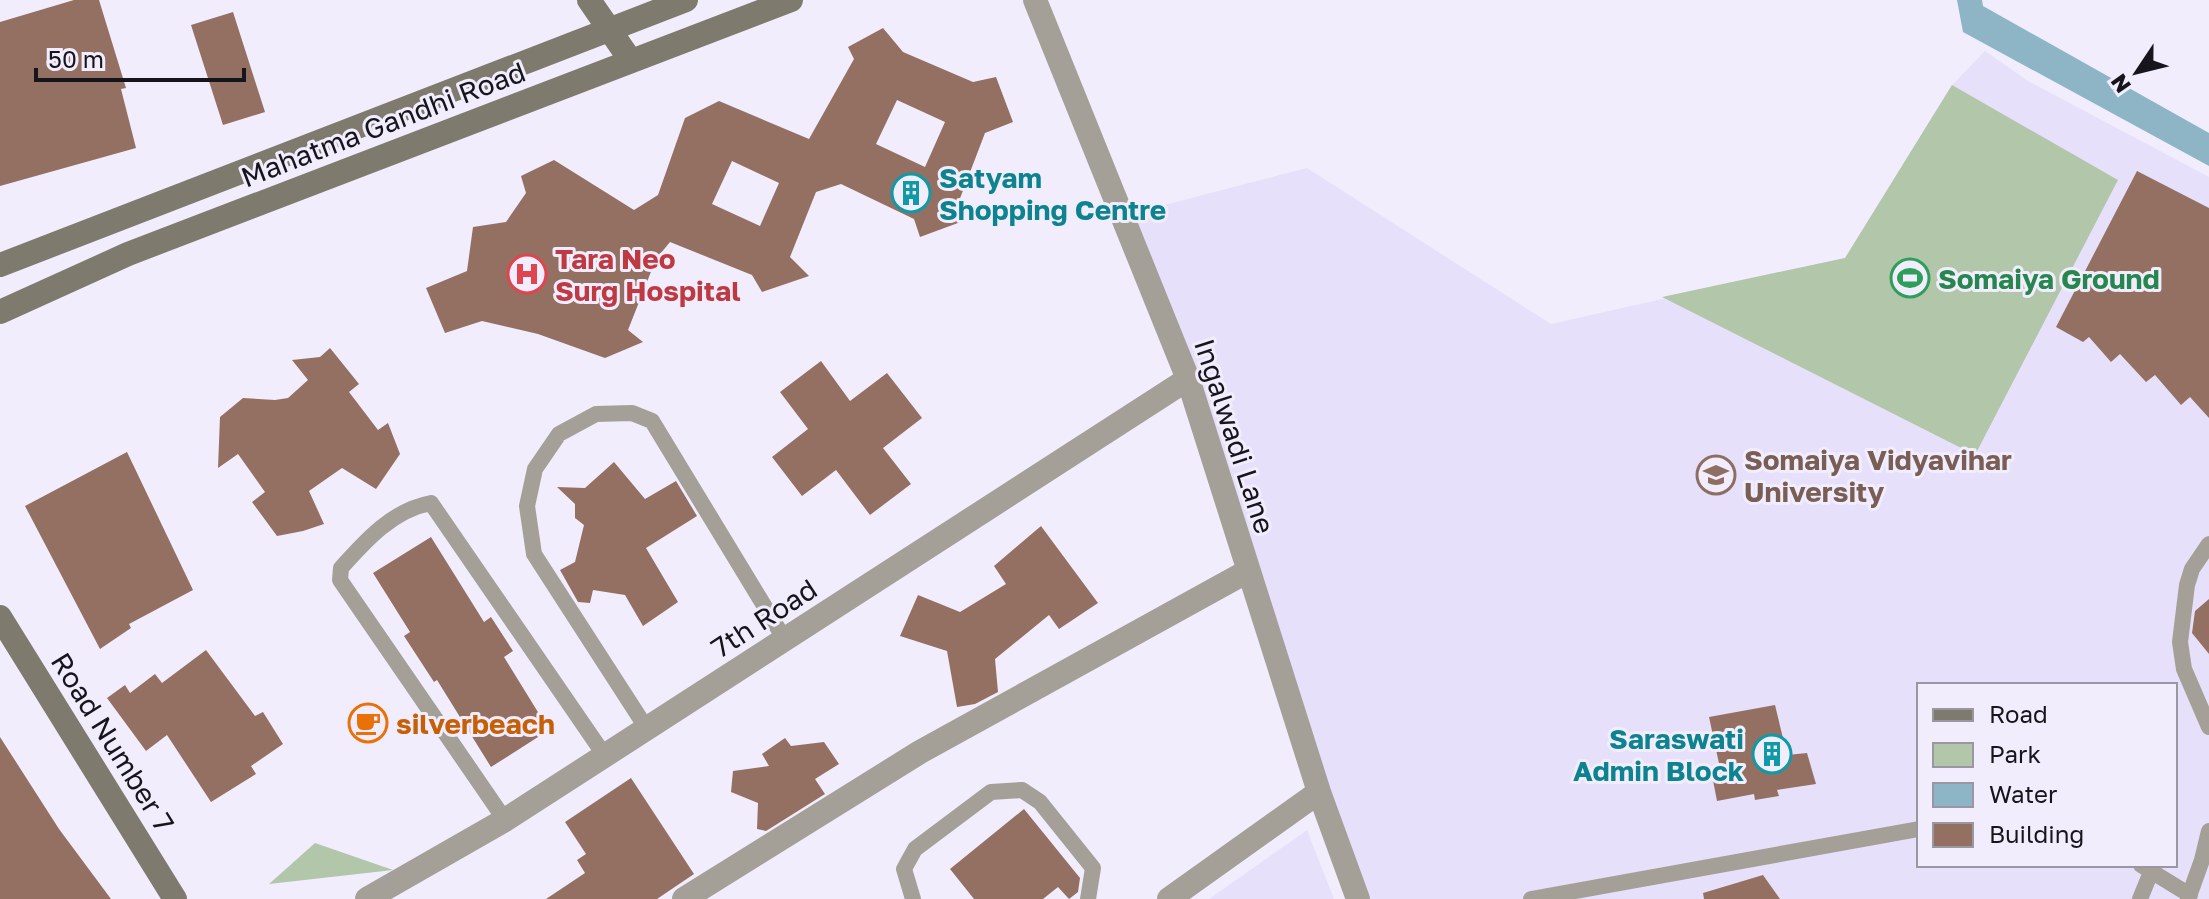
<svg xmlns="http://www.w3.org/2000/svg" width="2209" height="899" viewBox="0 0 2209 899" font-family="'Golos Text',sans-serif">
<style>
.built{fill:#e7e0fb;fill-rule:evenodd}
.green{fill:#b2c6a9}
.water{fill:#8db5c6}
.building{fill:#947063;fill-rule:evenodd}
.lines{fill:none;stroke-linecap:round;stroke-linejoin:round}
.lane{stroke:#a4a098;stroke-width:16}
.street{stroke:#a4a098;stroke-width:24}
.secondary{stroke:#7f7a6e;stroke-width:24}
.labels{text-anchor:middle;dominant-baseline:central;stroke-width:6;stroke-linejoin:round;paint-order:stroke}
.street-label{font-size:28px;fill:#17151c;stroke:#f1edfd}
.culture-label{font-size:28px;font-weight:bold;fill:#0d838f;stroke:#f1edfd;text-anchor:start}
.health-label{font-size:28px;font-weight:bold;fill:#be3a42;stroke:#f1edfd;text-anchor:start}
.leisure-label{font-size:28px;font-weight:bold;fill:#27864d;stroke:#f1edfd;text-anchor:start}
.education-label{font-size:28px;font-weight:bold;fill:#785e54;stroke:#f1edfd;text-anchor:start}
.food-label{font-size:28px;font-weight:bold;fill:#c56008;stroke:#f1edfd;text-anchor:start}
</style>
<rect width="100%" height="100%" fill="#f1edfd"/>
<!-- built -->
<path class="built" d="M1985,51L2028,81L2209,177V899H1363L1126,215L1307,168L1551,324L1845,258L1952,85ZM1919,685H2175V865H1919Z
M1307,830L1334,899H1209Z"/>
<!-- green -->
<path class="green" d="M1952,85L2118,180L1975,455L1662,297L1845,258Z
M315,843L393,870L269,884Z"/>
<!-- water -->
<path class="water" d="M1957,0H1982L1983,6L2209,133V166L1963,32Z"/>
<!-- building -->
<path class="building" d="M74,0H99L126,88L121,89L136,148L0,186V22Z
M233,12L265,112L223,125L191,25Z
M883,28L903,52L973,82L996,77L1013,122L985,133L959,201L966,220L920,237L914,219L841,184L816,192L790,257L809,276L762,292L752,275L670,242L656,259L628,330L643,342L605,358L538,334L482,321L445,333L426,288L467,271L473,227L506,222L526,193L521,176L554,160L634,210L658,195L685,118L719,101L809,139L854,59L848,47ZM897,100L945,122L925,167L876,144ZM732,161L779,183L760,226L712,204Z
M2137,171L2209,208V418L2190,397L2181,405L2155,375L2146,382L2120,354L2111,362L2089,337L2083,342L2056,327Z
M330,348L359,384L349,392L378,430L388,423L400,454L376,489L342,468L309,491L324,524L303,531L277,536L252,502L265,492L238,454L218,468L220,417L243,398L275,400L288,398L308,380L292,360L320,357Z
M821,361L850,401L887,373L922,418L883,448L911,484L870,515L836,470L802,496L772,457L808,429L780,392Z
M127,452L193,590L129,624L131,628L100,649L25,506Z
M614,462L645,499L676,481L697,516L646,548L678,602L643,626L625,595L593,590L590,603L578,602L560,570L575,562L584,525L575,518V504L557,487L585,488Z
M1041,526L1098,603L1059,629L1049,615L995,659L998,692L975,704L957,707L947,651L900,636L918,595L960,612L1006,584L994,566Z
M431,537L484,622L491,617L513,651L504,657L549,730L491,767L437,680L434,682L404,636L410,632L373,573Z
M2209,599V654L2192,633L2195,611Z
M206,650L255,716L263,712L283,744L251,766L256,774L211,802L167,735L146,751L107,698L125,685L130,693L155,674L162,683Z
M1775,705L1787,755L1807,753L1816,784L1777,790L1779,796L1755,800L1754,794L1717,801L1711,770L1720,768L1709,717Z
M0,737L59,829L111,899H0Z
M785,738L791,746L824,742L839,764L815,779L825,794L766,831L757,829L758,803L731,792L733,771L769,766L762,754Z
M631,778L694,874L657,899H546L585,873L577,860L586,854L565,822Z
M1024,809L1080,878L1078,892L1069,899L1058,887L1043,899H974L950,869Z
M1763,875L1780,899H1704L1703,893Z"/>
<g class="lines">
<!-- lane -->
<path class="lane" d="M2209,544L2192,569L2187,585L2180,642L2184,669L2209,727
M647,729L534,554L527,506L535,469L559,434L596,414L632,413L652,421L785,640
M505,820L340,580L341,568C366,540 393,510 431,503L605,756
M2141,865L2190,895
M913,899L904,869L915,849L991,792L1022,790L1040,802L1093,868L1088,899
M1531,899L1919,829
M2140,899L2151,872
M2188,899L2202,860L2209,831"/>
<!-- street -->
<path class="street" d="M1035,0L1188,379L1319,792L1358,899
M367,899L505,820L1188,379
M684,899L920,752L1248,571
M1169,899L1319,792"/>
<!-- secondary -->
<path class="secondary" d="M589,0L631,61
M0,265L686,0
M0,312L128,254L791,0
M0,617L175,899"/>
</g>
<!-- icons -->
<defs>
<symbol id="building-ring" viewBox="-11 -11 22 22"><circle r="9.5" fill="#f1edfd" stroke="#0f9aa8" stroke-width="1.5"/><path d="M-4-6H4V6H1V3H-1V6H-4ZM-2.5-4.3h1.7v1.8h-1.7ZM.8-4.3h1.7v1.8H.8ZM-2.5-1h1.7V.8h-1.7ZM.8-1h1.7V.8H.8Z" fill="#0f9aa8"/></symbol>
<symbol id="hospital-ring" viewBox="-11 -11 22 22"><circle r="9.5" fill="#f1edfd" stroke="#e0444e" stroke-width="1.5"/><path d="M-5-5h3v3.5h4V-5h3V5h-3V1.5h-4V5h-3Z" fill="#e0444e"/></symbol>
<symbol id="stadium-ring" viewBox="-11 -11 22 22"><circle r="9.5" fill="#f1edfd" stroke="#2e9e5b" stroke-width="1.5"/><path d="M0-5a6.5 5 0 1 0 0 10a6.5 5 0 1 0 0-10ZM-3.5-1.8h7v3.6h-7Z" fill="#2e9e5b"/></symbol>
<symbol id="university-ring" viewBox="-11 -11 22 22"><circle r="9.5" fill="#f1edfd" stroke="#8d6e63" stroke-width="1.5"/><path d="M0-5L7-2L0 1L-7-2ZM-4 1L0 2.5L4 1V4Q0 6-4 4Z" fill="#8d6e63"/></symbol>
<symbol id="cafe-ring" viewBox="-11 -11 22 22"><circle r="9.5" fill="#f1edfd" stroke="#e8710a" stroke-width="1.5"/><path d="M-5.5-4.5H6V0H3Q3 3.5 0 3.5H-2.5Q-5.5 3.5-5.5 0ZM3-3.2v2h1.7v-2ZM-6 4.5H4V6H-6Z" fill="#e8710a"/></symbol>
</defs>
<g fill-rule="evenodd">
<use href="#building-ring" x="889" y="171" width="44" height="44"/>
<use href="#hospital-ring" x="505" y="252" width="44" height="44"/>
<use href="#stadium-ring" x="1888" y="256" width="44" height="44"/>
<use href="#university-ring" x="1694" y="453" width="44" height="44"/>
<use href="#cafe-ring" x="346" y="701" width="44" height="44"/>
<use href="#building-ring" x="1750" y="732" width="44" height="44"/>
</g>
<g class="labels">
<!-- street labels -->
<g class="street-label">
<text transform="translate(383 124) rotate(-21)">Mahatma Gandhi Road</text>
<text transform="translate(1235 436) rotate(72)">Ingalwadi Lane</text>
<text transform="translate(764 618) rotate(-33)">7th Road</text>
<text transform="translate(113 742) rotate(58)">Road Number 7</text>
</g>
<!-- culture labels -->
<g class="culture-label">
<text x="939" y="177">Satyam<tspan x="939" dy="32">Shopping Centre</tspan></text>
<text x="1744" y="738" text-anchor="end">Saraswati<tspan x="1744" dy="32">Admin Block</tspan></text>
</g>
<!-- health labels -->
<g class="health-label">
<text x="555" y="258">Tara Neo<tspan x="555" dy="32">Surg Hospital</tspan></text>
</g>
<!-- leisure labels -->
<g class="leisure-label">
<text x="1938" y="278">Somaiya Ground</text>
</g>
<!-- education labels -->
<g class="education-label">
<text x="1744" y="459">Somaiya Vidyavihar<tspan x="1744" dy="32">University</tspan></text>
</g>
<!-- food labels -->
<g class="food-label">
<text x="396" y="723">silverbeach</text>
</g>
</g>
<!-- legend -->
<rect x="1917" y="683" width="260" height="184" fill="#f1edfd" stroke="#9a97a3" stroke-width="2"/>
<rect x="1933" y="709" width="40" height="12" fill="#7f7a6e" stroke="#9a97a3" stroke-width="2"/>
<text x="1989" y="723" font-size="24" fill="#17151c">Road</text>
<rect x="1933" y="743" width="40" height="24" fill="#b2c6a9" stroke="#9a97a3" stroke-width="2"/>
<text x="1989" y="763" font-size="24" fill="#17151c">Park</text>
<rect x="1933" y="783" width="40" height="24" fill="#8db5c6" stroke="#9a97a3" stroke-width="2"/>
<text x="1989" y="803" font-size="24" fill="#17151c">Water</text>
<rect x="1933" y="823" width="40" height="24" fill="#947063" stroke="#9a97a3" stroke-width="2"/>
<text x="1989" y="843" font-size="24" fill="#17151c">Building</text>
<!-- north arrow -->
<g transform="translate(2137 72) rotate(235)" stroke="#f1edfd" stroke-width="6" paint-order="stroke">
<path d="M0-6L14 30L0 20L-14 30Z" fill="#17151c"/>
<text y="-12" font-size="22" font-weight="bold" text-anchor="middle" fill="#17151c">N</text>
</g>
<!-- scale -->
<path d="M36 68v12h208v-12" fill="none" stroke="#17151c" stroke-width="4"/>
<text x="48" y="68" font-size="24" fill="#17151c" stroke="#f1edfd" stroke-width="6" paint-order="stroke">50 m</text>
</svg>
